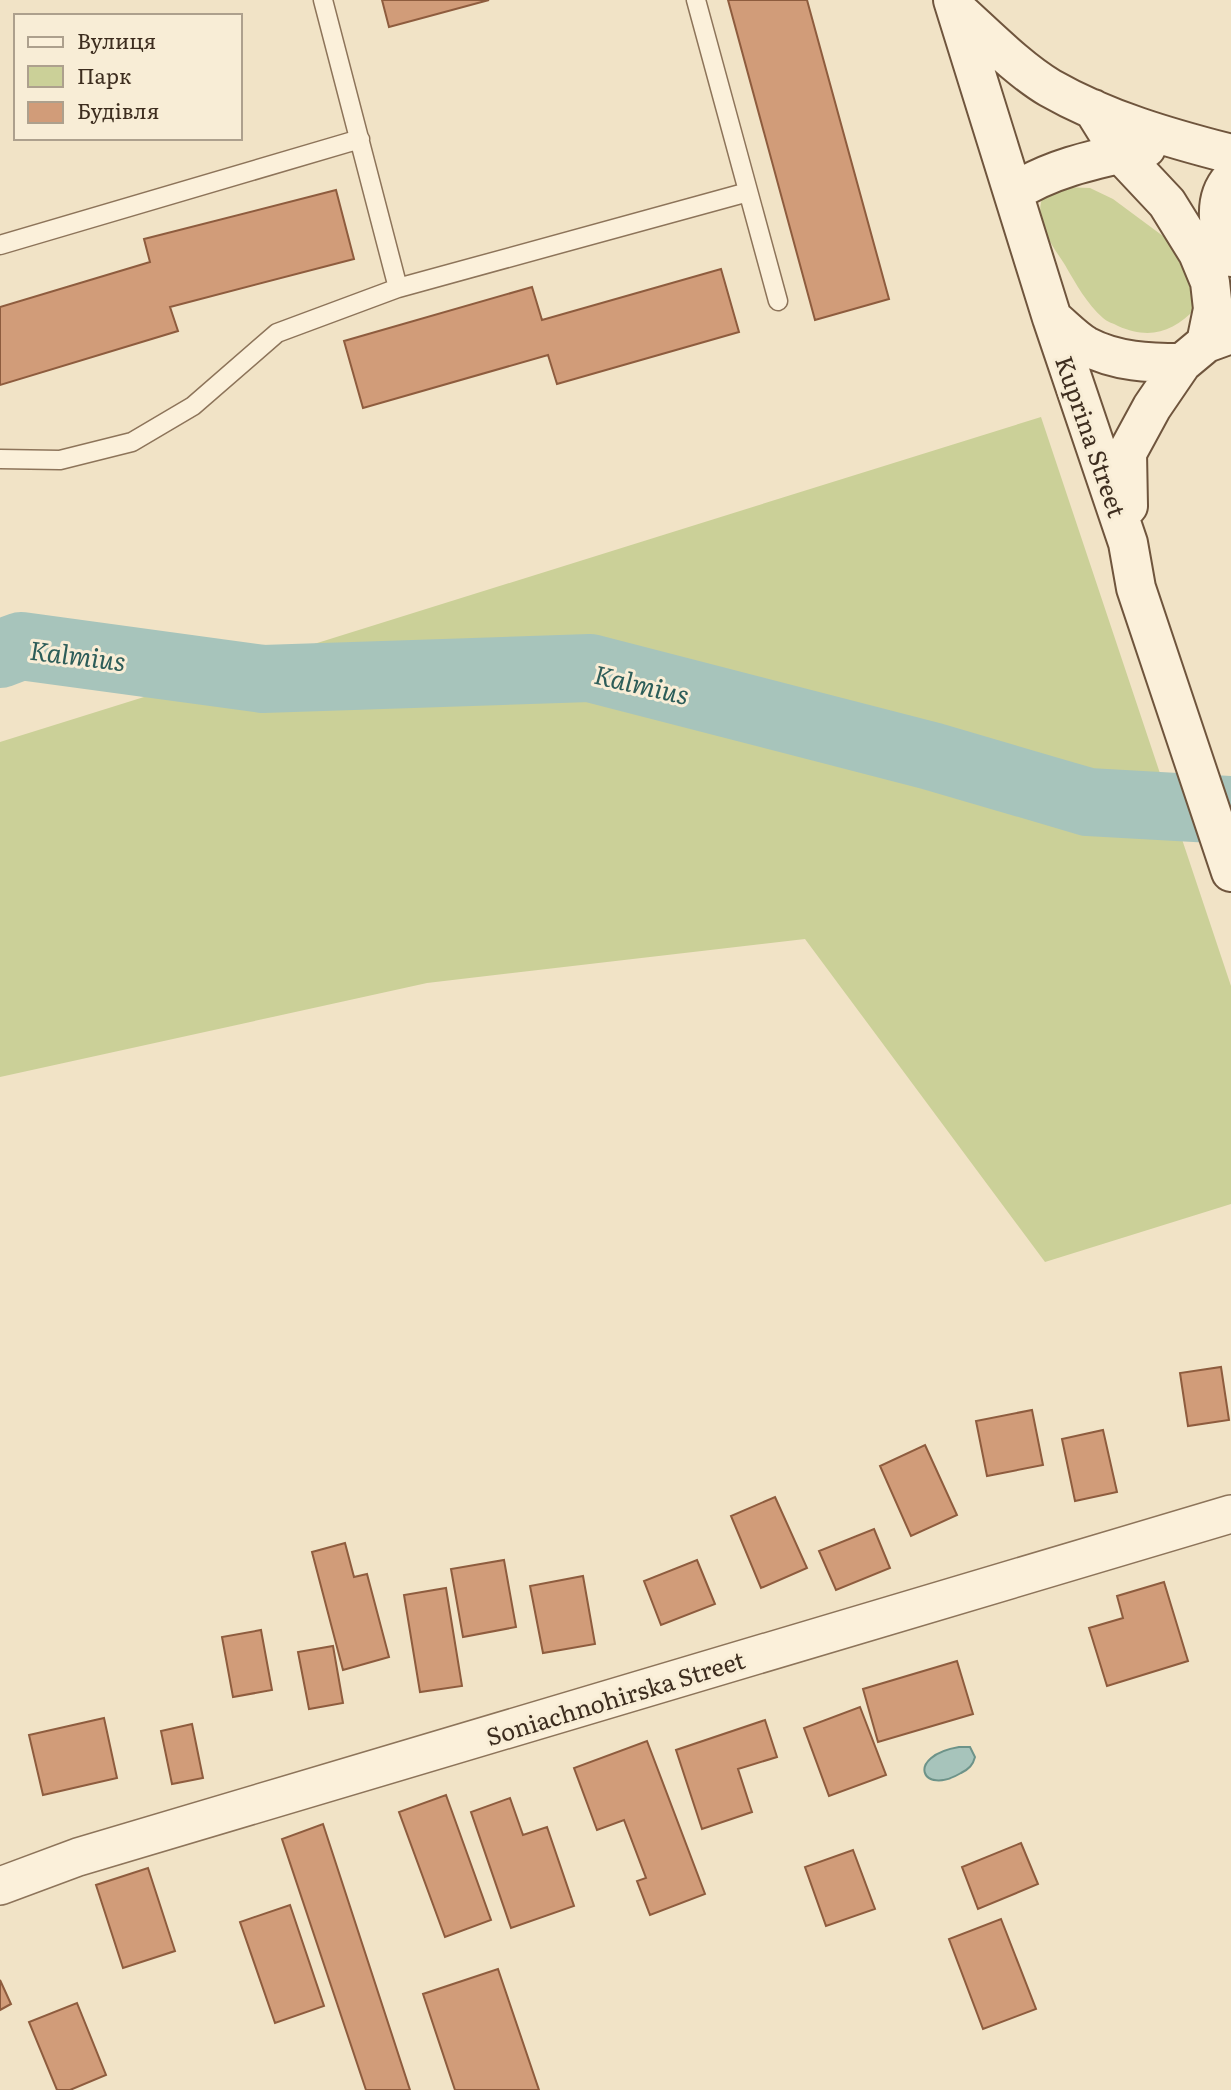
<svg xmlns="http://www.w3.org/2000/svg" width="1231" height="2090" viewBox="0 0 1231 2090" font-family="Literata,serif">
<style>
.green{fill:#cbd098}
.water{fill:#a7c4bb;stroke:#6d9389;stroke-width:2}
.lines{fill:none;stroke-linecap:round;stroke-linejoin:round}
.river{stroke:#a7c4bb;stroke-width:68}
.building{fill:#d19c79;stroke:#8e5c3e;stroke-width:2}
.lane-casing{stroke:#8d745a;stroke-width:21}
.street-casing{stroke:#8d745a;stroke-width:40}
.secondary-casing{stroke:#6f553d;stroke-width:42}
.lane{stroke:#fbf0da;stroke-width:18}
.street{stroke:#fbf0da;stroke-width:37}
.secondary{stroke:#fbf0da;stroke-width:38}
.labels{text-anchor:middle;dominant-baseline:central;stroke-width:6;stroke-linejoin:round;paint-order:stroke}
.street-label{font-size:24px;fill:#3d2d1f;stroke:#f8edd6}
.water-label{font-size:26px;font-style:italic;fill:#2d5d59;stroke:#f8edd6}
</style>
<rect width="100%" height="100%" fill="#f1e3c6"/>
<!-- green -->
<path class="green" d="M1063,187L1090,188L1113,199L1167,239L1192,274L1196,308C1173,332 1150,340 1118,326C1113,323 1107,322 1103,318C1087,304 1076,284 1065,265C1052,245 1033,220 1043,196Z
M1041,417L1231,986V1204L1045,1262L805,939L427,983L0,1077V742Z"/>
<!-- water -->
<path class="water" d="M959,1747H970L975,1757C973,1765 969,1769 961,1773C921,1797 905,1756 959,1747Z"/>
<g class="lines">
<!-- river -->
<path class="river" d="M0,654L21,646L263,679L590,668L931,756L1088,802L1231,810"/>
</g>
<!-- building -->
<path class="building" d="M382,0H489L389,27Z
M728,0H807L889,299L815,320Z
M336,190L354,259L170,307L178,331L0,385V307L150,262L144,239Z
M721,269L739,332L557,384L548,355L363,408L344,341L532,287L542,320Z
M1221,1367L1229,1420L1188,1426L1180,1373Z
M1032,1410L1043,1465L987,1476L976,1421Z
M1103,1430L1117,1492L1075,1501L1062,1439Z
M925,1445L957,1515L911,1536L880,1466Z
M775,1497L807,1568L761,1588L731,1516Z
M874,1529L890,1568L836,1590L819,1551Z
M345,1543L354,1577L367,1574L389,1657L343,1670L312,1552Z
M504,1560L516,1627L463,1637L451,1569Z
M697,1560L715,1604L661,1625L644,1581Z
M583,1576L595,1644L543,1653L530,1586Z
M1164,1582L1188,1661L1107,1686L1089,1628L1123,1618L1117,1596Z
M446,1588L462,1686L420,1692L404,1595Z
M261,1630L272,1690L233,1697L222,1637Z
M333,1646L343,1703L309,1709L298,1652Z
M957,1661L973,1714L878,1742L863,1689Z
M860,1707L886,1775L829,1796L804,1728Z
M104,1718L117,1778L43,1795L29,1735Z
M765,1720L777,1757L738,1769L752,1812L702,1829L676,1750Z
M192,1724L203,1778L172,1784L161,1731Z
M647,1741L705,1894L650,1915L637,1881L646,1878L624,1820L597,1830L574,1768Z
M446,1795L491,1920L445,1937L399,1812Z
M510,1798L523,1835L547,1827L574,1906L511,1928L471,1812Z
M323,1824L410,2090H366L282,1839Z
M1021,1843L1038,1884L978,1909L962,1867Z
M853,1850L875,1909L826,1926L805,1867Z
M148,1868L175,1951L123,1968L96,1885Z
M290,1905L324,2006L275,2023L240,1922Z
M1001,1919L1036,2009L983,2029L949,1939Z
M498,1969L539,2090H455L423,1994Z
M0,1980L11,2004L0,2010Z
M77,2003L106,2075L70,2090H57L29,2022Z"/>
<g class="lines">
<defs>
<path id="lane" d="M323,0L398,288
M696,0L778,301
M0,245L360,139
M0,459L60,460L132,442L193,406L277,333L398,288L748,192"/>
<path id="street" d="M0,1886L78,1857L1231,1514"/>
<path id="secondary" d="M953,0L1052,318L1128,543L1136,588L1231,872
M956,9C984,34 1018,69 1050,88C1106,120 1169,138 1231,154
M1093,109L1121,154L1167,203L1198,253L1210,282L1213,309L1206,343
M1231,179C1212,200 1218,234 1231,257
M1013,193C1052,167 1101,158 1146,148
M1052,318C1063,327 1074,339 1086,346C1116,362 1150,363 1182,363
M1128,506L1127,453L1152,407L1182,363L1206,343L1231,334"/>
</defs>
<!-- lane casing -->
<use href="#lane" class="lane-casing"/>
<!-- street casing -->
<use href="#street" class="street-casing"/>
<!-- secondary casing -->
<use href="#secondary" class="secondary-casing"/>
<!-- lane -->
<use href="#lane" class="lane"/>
<!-- street -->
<use href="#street" class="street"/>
<!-- secondary -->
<use href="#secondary" class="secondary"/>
</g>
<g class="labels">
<!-- street labels -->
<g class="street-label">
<text transform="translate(1092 436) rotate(71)">Kuprina Street</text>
<text transform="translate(615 1697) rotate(-17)">Soniachnohirska Street</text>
</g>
<!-- water labels -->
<g class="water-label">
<text transform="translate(78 654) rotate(7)">Kalmius</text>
<text transform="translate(642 683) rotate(13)">Kalmius</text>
</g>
</g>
<!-- legend -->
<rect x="14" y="14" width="228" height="126" fill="#f8edd6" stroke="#ada08d" stroke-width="2"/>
<rect x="28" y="37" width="35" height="10" fill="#fbf0da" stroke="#ada08d" stroke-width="2"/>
<text x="77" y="49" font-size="21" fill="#3d2d1f">Вулиця</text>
<rect x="28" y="66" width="35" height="21" fill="#cbd098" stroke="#ada08d" stroke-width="2"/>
<text x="77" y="84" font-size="21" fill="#3d2d1f">Парк</text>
<rect x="28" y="102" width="35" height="21" fill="#d19c79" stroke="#ada08d" stroke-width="2"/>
<text x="77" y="119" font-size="21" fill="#3d2d1f">Будівля</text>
</svg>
